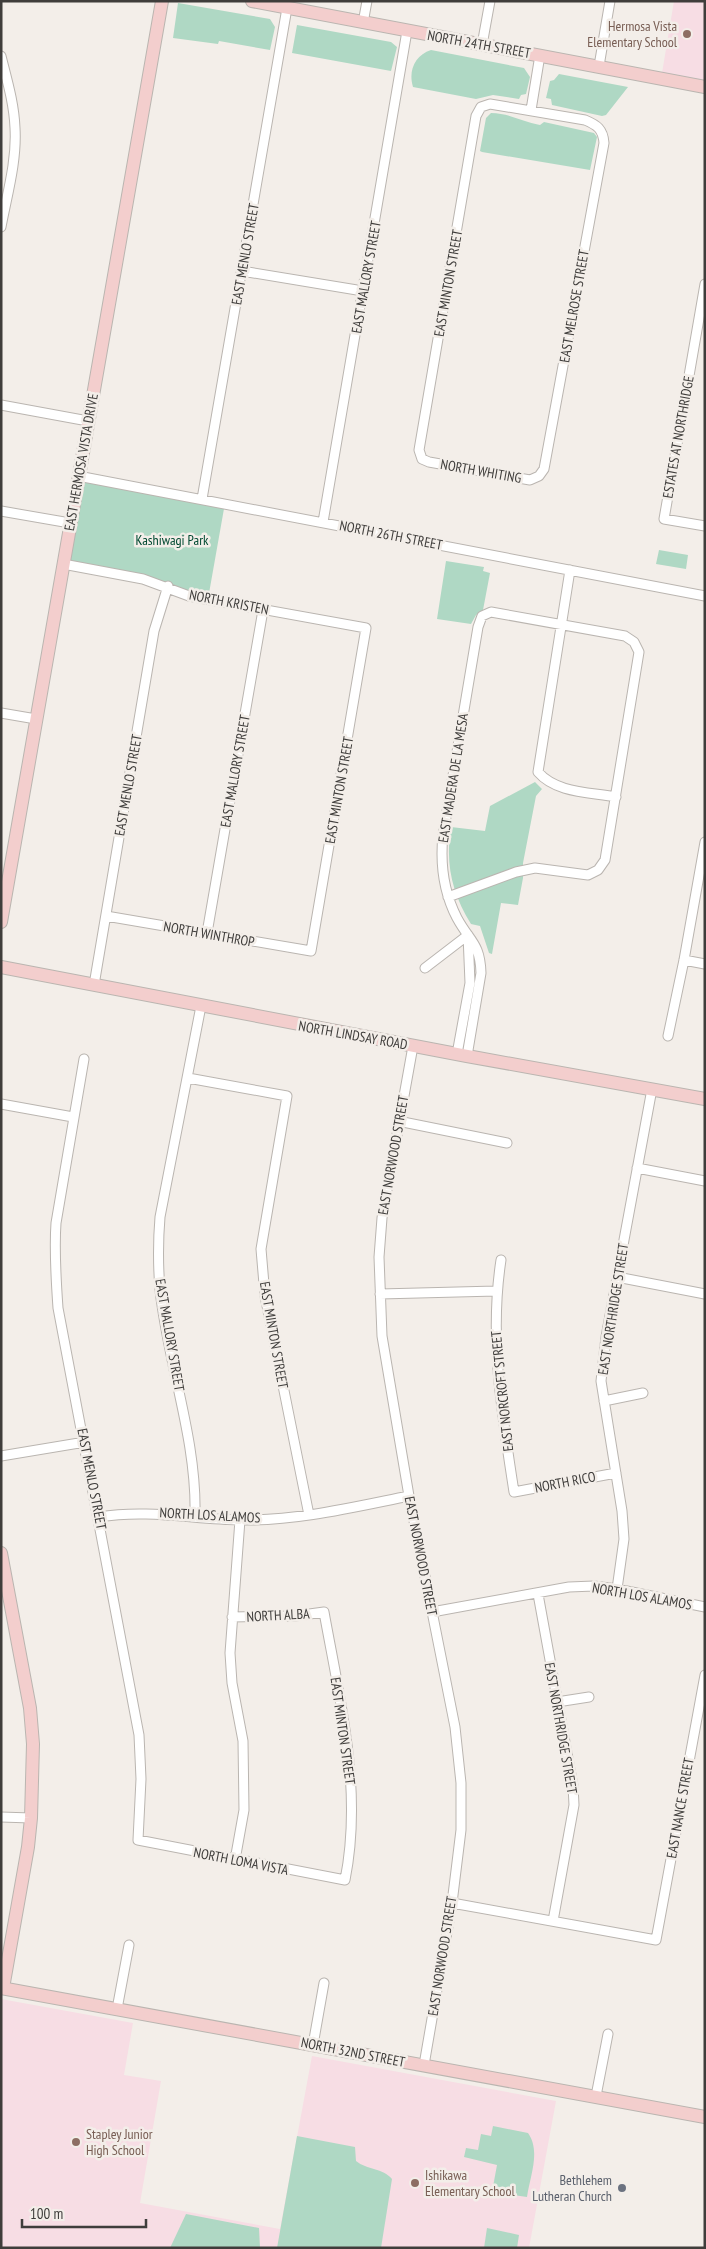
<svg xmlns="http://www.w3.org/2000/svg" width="706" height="2249" viewBox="0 0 706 2249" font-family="'PT Sans Narrow',sans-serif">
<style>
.education{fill:#f7dde4}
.green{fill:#afd8c4}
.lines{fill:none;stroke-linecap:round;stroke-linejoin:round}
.street-casing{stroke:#bab5b0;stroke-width:11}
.secondary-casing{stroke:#bab5b0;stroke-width:14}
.street{stroke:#fff;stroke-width:9}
.secondary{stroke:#f3cecd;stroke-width:12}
.education-dot{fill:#8d6e63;stroke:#f3eee9;stroke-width:2}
.worship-dot{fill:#6b7280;stroke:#f3eee9;stroke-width:2}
.labels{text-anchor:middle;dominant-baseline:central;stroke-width:5;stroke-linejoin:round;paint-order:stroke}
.education-label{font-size:14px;fill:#785e54;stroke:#f3eee9;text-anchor:start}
.street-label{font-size:14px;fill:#3f3d3b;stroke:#f3eee9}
.park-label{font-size:14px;fill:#004931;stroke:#f3eee9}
.worship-label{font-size:14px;fill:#5b616d;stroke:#f3eee9;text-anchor:end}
</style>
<rect width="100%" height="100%" fill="#f3eee9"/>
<!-- education -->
<path class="education" d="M674,1H705V87L661,79Z
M1,1999L133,2023L124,2075L161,2081L140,2203L280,2229L312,2056L556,2101L529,2248H1Z"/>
<!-- green -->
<path class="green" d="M178,3L270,19L275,27L270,50L219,41L218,44L173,38Z
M297,25L391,42L397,47L391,71L292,53Z
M431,50L524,68L530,77L526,94L521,95L519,99L493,95L476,99L413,87C408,71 415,55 431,50Z
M559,74L628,87L606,115L602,116L552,105L551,99L546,98L550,81L554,80Z
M491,113C509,113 522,122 540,125L544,122L594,133L597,137L590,170L482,152L480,151L486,118Z
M78,476L225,503L208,599L168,586L63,564Z
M659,550L688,555L686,569L656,564Z
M446,561L484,567L483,571L490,573L483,610L476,615L471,624L437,619Z
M535,782L542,789L536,796L523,863V878L518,905L501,903L492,954L489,953L480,926L471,924C452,893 445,864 451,827L485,831L490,806Z
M493,2126L528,2133C541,2151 530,2176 527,2197L492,2192L497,2165L464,2157L466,2148L478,2150L481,2134L491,2136Z
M297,2136L355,2147L356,2161C367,2170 383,2168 392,2179L381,2248H277Z
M186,2214L259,2228L260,2248H170Z
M487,2228L519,2235L517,2248H484Z"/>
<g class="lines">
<defs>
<path id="street" d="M363,23L367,1
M482,45L490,1
M1,56C7,80 14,103 15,128C17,161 7,195 1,227
M599,66L610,1
M490,104L585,120C597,125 603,129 604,143L544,469L539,476L530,480L429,462L422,459L419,450L476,116L481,107Z
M531,110L540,55
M242,271L363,291
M705,284L664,519L705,526
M1,405L88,421
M78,476L705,596
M202,499L287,8
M1,511L70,523
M323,522L407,31
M63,564L143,579L189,596L366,628L311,951L106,916
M570,570L538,772C556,793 589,792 616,797
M1,713L36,719
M448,897L516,872L535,868L588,875L598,870L605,860L639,652L634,642L625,636L491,612L482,616L478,627L443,835C440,864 443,891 457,918C470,942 480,943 481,973L467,1056
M207,933L263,610
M684,960L705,964
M425,968L468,935
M94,985L154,631L168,586
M668,1036L684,960L705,842
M413,1046L382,1218L379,1257L382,1336L409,1496L455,1727L461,1783V1830L452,1903L424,2065
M457,1054L470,983L468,935
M84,1059L56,1223C54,1251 56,1280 58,1308L139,1735L141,1779L138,1840L345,1880C363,1790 340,1701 324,1612L295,1616L232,1617
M188,1078L287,1096L261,1249L265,1296L309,1515
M1,1104L73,1117
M398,1121L507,1143
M637,1168L705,1181
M501,1260C489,1338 502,1414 514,1492L616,1473
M617,1277L705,1294
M380,1294L496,1291
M604,1401L643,1393
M1,1456L85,1442
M195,1516C197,1439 168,1365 160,1290C158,1265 158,1241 160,1217L201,1006
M99,1517C147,1509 192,1519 240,1520C297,1521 354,1507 409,1496
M617,1589L624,1539L622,1511L601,1381L606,1337L652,1089
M538,1594L573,1786L574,1805L553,1921
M432,1612L569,1587L594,1586L617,1589L705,1607
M557,1702L589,1697
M1,1817L31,1818
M235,1860L244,1810L243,1741L232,1683L230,1653L240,1520
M452,1903L656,1940L705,1675
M117,2009L129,1945
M313,2045L324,1983
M596,2096L608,2034"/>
<path id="secondary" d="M252,1L705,87
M1,922L162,1
M1,967L467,1056L705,1099
M1,1553L30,1708L33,1744L31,1818L28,1847L3,1988
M1,1988L705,2117"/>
</defs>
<!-- street casing -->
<use href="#street" class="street-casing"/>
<!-- secondary casing -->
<use href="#secondary" class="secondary-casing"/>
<!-- street -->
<use href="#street" class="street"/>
<!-- secondary -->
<use href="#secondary" class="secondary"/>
</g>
<!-- markers -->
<g class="education-dot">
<circle cx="687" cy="34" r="5"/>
<circle cx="76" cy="2142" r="5"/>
<circle cx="415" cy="2183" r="5"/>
</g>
<circle class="worship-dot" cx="622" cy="2188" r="5"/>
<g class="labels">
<!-- education labels -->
<g class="education-label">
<text x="677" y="26" text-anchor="end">Hermosa Vista<tspan x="677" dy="16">Elementary School</tspan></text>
<text x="86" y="2134">Stapley Junior<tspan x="86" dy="16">High School</tspan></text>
<text x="425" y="2175">Ishikawa<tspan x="425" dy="16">Elementary School</tspan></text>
</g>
<!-- street labels -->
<g class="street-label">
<text transform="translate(479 44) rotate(10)">NORTH 24TH STREET</text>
<text transform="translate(245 254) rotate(-80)">EAST MENLO STREET</text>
<text transform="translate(366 277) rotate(-80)">EAST MALLORY STREET</text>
<text transform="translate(448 283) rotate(-80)">EAST MINTON STREET</text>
<text transform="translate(574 306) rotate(-80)">EAST MELROSE STREET</text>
<text transform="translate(678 437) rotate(-80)">ESTATES AT NORTHRIDGE</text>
<text transform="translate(81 462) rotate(-80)">EAST HERMOSA VISTA DRIVE</text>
<text transform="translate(481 471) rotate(10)">NORTH WHITING</text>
<text transform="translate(391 535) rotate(11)">NORTH 26TH STREET</text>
<text transform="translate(229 602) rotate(11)">NORTH KRISTEN</text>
<text transform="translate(235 771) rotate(-80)">EAST MALLORY STREET</text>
<text transform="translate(453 778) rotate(-81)">EAST MADERA DE LA MESA</text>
<text transform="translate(128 785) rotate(-80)">EAST MENLO STREET</text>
<text transform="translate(339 790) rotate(-80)">EAST MINTON STREET</text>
<text transform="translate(209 934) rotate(10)">NORTH WINTHROP</text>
<text transform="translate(353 1035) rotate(10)">NORTH LINDSAY ROAD</text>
<text transform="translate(393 1155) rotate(-80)">EAST NORWOOD STREET</text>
<text transform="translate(613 1309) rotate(-81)">EAST NORTHRIDGE STREET</text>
<text transform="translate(170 1335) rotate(80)">EAST MALLORY STREET</text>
<text transform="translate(274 1335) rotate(80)">EAST MINTON STREET</text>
<text transform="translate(502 1391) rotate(-96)">EAST NORCROFT STREET</text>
<text transform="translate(92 1479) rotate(79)">EAST MENLO STREET</text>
<text transform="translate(565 1482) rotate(-11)">NORTH RICO</text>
<text transform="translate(210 1515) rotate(3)">NORTH LOS ALAMOS</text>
<text transform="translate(421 1556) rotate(79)">EAST NORWOOD STREET</text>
<text transform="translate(642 1596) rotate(10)">NORTH LOS ALAMOS</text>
<text transform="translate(278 1615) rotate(-3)">NORTH ALBA</text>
<text transform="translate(561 1728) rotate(80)">EAST NORTHRIDGE STREET</text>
<text transform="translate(343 1731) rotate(82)">EAST MINTON STREET</text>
<text transform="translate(680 1808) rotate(-80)">EAST NANCE STREET</text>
<text transform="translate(241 1861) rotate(11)">NORTH LOMA VISTA</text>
<text transform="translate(442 1956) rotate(-81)">EAST NORWOOD STREET</text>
<text transform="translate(353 2052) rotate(11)">NORTH 32ND STREET</text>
</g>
<!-- park labels -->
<g class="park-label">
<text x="172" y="540">Kashiwagi Park</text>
</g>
<!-- worship labels -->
<g class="worship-label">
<text x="612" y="2180">Bethlehem<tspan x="612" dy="16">Lutheran Church</tspan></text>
</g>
</g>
<!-- border -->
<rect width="706" height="2249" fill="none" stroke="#3f3d3b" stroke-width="5"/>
<!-- scale -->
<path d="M22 2219v8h124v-8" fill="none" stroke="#3f3d3b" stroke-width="2.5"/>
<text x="30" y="2219" font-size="15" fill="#3f3d3b" stroke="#f3eee9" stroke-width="4" paint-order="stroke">100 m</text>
</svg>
